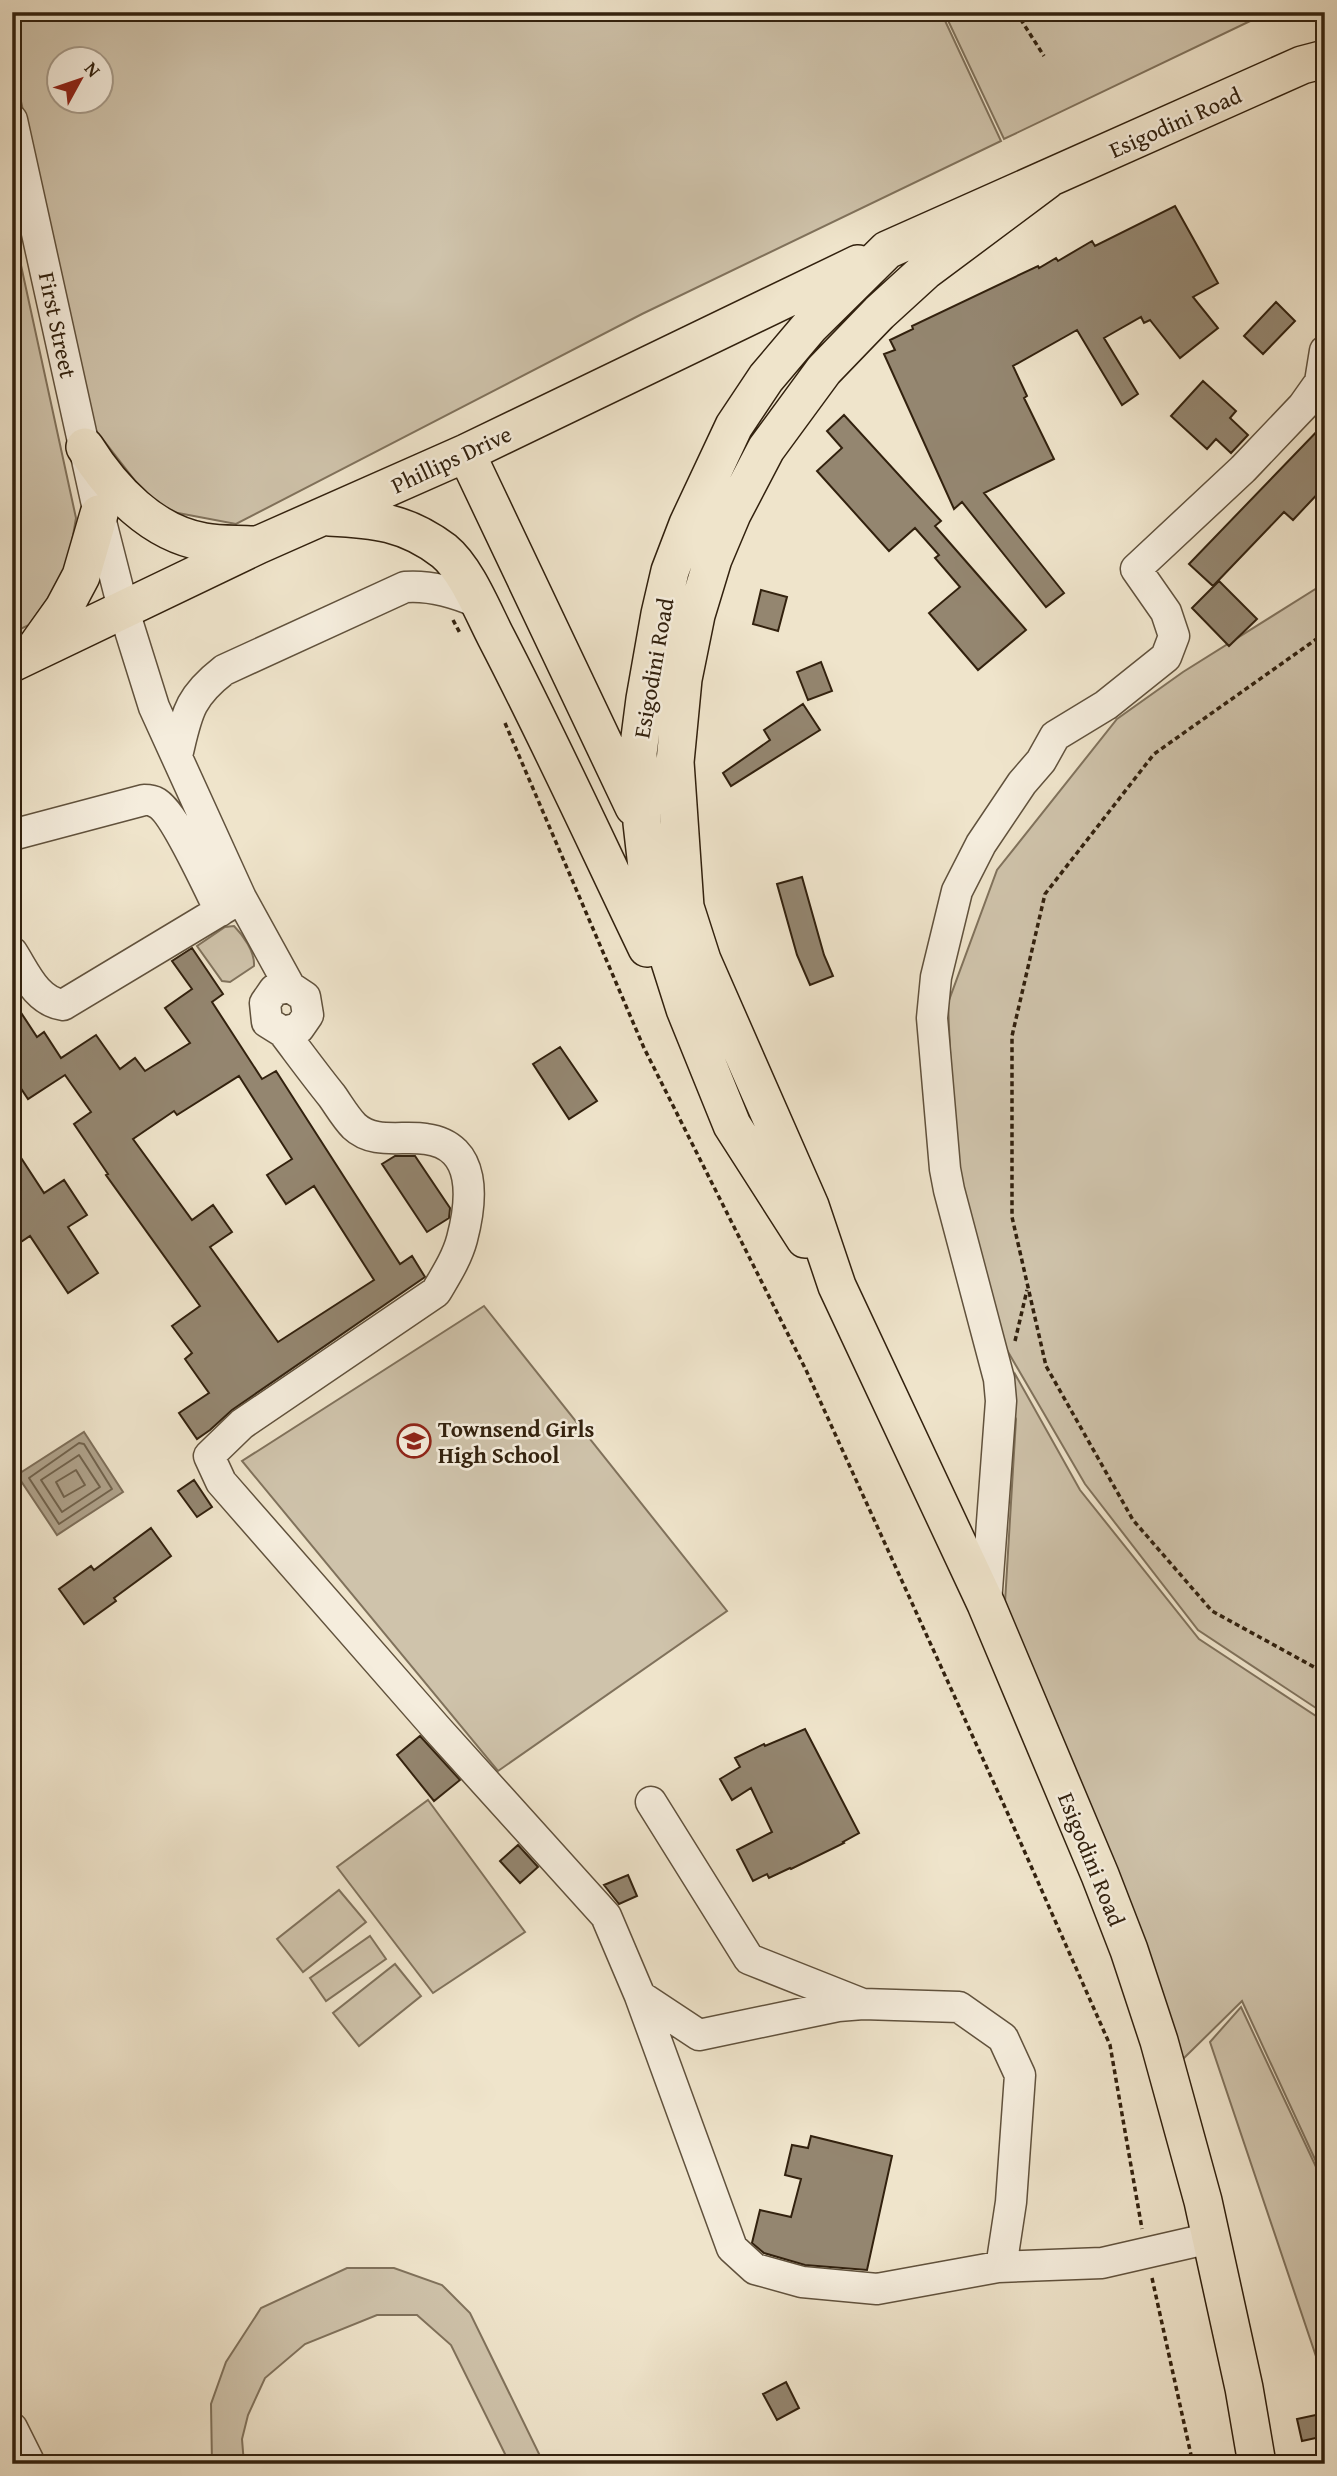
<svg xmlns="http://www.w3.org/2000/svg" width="1337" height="2476" viewBox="0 0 1337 2476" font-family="'Gentium Book Plus',serif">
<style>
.green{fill:#cfc3ab;stroke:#80725c;stroke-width:2;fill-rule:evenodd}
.water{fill:#afa28b;stroke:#7d6e59;stroke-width:2}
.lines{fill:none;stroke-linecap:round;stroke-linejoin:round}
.shore{stroke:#70624c;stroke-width:2}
.building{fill:#948670;stroke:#32210e;stroke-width:2;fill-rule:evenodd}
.minor-casing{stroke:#61523d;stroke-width:33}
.major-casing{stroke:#32210e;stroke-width:40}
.path{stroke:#32210e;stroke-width:3.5;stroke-dasharray:5 3.5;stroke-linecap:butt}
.minor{stroke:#f5eddd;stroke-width:30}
.major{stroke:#efe4cb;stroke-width:37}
.labels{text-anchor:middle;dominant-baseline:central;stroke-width:5;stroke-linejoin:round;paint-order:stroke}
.street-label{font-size:23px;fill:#32210e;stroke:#f5eddd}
.poi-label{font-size:23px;font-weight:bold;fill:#32210e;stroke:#f5eddd;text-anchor:start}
</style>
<rect width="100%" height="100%" fill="#efe4cb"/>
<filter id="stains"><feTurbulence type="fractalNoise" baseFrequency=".00286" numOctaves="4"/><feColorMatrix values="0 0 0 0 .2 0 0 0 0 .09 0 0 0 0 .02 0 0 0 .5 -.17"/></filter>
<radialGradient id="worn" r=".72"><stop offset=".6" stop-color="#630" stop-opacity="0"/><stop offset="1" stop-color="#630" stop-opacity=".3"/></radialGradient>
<!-- green -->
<path class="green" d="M12,12H941L1001,141L642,314L236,524L157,509L91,424L12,60ZM60,60H102V102H60Z
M944,12H1269L1004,139Z
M12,224L76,518L67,571L29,625L12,633Z
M1325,583V1714L1198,1630L1085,1484L993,1326L956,1195L948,1003L997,870L1117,719L1183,672Z
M234,926C243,935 255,952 254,966L230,982L222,981L197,946L225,927Z
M484,1306L727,1611L498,1771L242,1461Z
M1015,1374L1080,1490L1199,1639L1325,1722V2181L1242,2001L1181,2061L1004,1619L1016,1419L1009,1405Z
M428,1800L525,1932L433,1993L337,1867Z
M339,1890L366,1922L303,1972L277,1939Z
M370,1936L386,1959L326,2001L310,1978Z
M395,1964L421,1996L359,2046L333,2013Z
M1241,2007L1325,2186V2383L1210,2042Z
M347,2268H394L442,2285L470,2313L544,2464H510L451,2345L417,2315H377L305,2344L265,2378L248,2415L242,2439L244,2464H212L211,2404L226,2362L261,2308Z"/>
<!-- water -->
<path class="water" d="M84,1432L123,1492L57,1535L17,1475Z"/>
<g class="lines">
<!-- shore -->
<path class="shore" d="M79,1443L84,1444L112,1489L59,1524L29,1478Z
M79,1455L100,1487L62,1512L41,1480Z
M76,1470L85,1485L64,1497L56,1482Z"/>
</g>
<!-- building -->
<path class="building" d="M1175,206L1218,283L1193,297L1218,328L1180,358L1150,320L1144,323L1141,317L1104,338L1138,394L1122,405L1077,330L1013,366L1027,396L1024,398L1054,459L984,493L1064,593L1046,607L962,502L954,509L884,354L895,350L890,340L913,329L912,326L1038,266L1039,268L1056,258L1058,261L1092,241L1095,246Z
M1276,302L1295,321L1263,354L1244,336Z
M1203,381L1236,411L1230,418L1248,435L1231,453L1216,439L1207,449L1171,416Z
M844,415L941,521L935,526L1026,630L978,670L929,613L960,587L935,558L939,555L915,528L889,551L817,471L842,448L827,431Z
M1325,423V486L1293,520L1284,512L1213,586L1189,564Z
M1219,581L1257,619L1229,646L1192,608Z
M761,590L787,597L778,631L753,624Z
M821,662L832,691L808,700L797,672Z
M803,704L820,730L731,786L723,773L770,740L764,730Z
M802,877L824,955L833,976L810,985L797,955L777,884Z
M192,948L223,994L212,1002L262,1079L276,1071L400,1264L412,1256L425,1277L232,1410L210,1430L197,1439L179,1413L209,1393L185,1359L192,1353L172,1326L200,1306L106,1175L108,1174L74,1124L91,1112L65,1075L28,1099L12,1075V999L37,1037L44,1032L61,1058L96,1035L120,1069L135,1058L145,1071L190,1043L165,1008L192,989L172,961ZM239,1076L292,1159L267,1175L286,1204L314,1186L374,1280L278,1342L210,1247L232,1232L213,1205L192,1220L133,1139L174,1111L177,1115Z
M560,1047L597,1101L569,1119L533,1064Z
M12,1144L44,1193L64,1180L87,1215L68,1227L98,1273L68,1293L30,1236L12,1248Z
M395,1156H415L450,1208L449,1218L427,1232L382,1164Z
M194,1480L212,1507L197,1517L178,1491Z
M151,1528L171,1556L114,1598L116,1601L84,1624L59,1589L91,1566L94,1570Z
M805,1729L859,1833L843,1842L844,1843L791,1869L790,1868L769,1878L767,1874L753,1881L737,1850L772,1832L751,1788L732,1800L720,1779L740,1767L735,1758L764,1744L765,1746Z
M420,1736L460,1780L434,1801L397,1755Z
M518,1845L538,1867L520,1883L500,1861Z
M628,1875L637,1896L619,1904L604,1885Z
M811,2136L892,2156L867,2270L805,2265L764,2253L752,2243L760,2210L791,2217L801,2179L785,2175L792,2145L808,2148Z
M786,2382L799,2408L777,2420L763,2394Z
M1325,2413V2436L1302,2441L1297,2419Z"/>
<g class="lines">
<defs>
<path id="minor" d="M12,120L99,514L123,608L154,707L241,898
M177,756C187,714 188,698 224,670L405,587C431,585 454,592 477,602
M12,835L144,800C148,800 152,800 155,802C173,809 210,891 220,911
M12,952C25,972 36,1001 63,1005L241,898L290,987L305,997L308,1015L299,1028L283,1032L267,1022L265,1003L274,990L290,987
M283,1032C299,1053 315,1075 332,1096C339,1106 346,1118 354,1126C374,1145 403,1135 426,1139C478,1146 472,1201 462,1239C457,1258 446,1275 436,1292L242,1424L209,1456L221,1482L439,1731L606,1916L640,1996L699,2035L838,2006L863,2004L959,2007L1003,2038L1020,2075L1011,2202L1002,2261L998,2267L1102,2263L1211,2238
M986,1603L1001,1401L999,1379L949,1190L945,1169L932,1018L936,977L957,891L981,844L1022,783L1041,761L1055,736L1106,705L1166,657L1174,636L1166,612L1136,569L1243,469L1303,406L1320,382L1325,351
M651,1802L749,1959L860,2003
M640,1996L732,2248L755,2269L802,2282L877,2289L998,2267
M12,2428L30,2464"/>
<path id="major" d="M1047,180L925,271L879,313L824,370L766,449L732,514L713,559L696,615L683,679L675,762L685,907L702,960L810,1206L837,1286L986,1604L1100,1875L1129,1950L1159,2041L1203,2201L1244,2388L1257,2464
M85,447C112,490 152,533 204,542C220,545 237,544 253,545
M466,453L634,807
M329,517C374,519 406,522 444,551C466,569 483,612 496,637C549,739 597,844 647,948
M34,650L64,608L81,576L99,514
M12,663L258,545L466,453L858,264
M805,1239L732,1125L685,1009L651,902L642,823L638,753L645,699L660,614L670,571L688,524L734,426L766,378L810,326L887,250L1302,65L1325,59"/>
</defs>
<!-- minor casing -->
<use href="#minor" class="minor-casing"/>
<!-- major casing -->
<use href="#major" class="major-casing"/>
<!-- path -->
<path class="path" d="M1016,12L1044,56
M453,620L461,635
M1325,633L1154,754L1045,894L1012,1036V1217L1046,1366L1133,1520L1212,1611L1325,1673
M505,723L644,1048L806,1370L1008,1814L1110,2045L1142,2229
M1015,1341L1027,1290
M1152,2278L1193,2464"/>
<!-- minor -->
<use href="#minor" class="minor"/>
<!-- major -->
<use href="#major" class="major"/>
</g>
<!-- icons -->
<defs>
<symbol id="school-ring" viewBox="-11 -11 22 22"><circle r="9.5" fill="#f5eddd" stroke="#8f2418" stroke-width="1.5"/><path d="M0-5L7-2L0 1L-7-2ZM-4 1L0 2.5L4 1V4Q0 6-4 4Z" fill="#8f2418"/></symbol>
</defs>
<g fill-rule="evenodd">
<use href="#school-ring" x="395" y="1422" width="38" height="38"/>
</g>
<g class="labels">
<!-- street labels -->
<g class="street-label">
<text transform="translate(1175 122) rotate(-24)">Esigodini Road</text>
<text transform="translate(58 325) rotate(78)">First Street</text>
<text transform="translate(451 459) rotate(-25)">Phillips Drive</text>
<text transform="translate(653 668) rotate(-80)">Esigodini Road</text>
<text transform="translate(1092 1859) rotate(68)">Esigodini Road</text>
</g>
<!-- poi labels -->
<g class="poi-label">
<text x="438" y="1428">Townsend Girls<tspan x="438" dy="26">High School</tspan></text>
</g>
</g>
<!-- margin -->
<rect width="1337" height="2476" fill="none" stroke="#efe4cb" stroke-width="42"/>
<rect x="14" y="14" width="1309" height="2448" fill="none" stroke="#32210e" stroke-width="3.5"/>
<rect x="21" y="21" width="1295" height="2434" fill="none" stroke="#32210e" stroke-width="2"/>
<!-- north arrow -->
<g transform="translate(80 80) rotate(50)"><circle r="33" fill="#f5eddd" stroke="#a79b8a" stroke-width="2"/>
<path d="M0-5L12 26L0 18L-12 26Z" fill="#8f2418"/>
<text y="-10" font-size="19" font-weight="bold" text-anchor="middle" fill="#32210e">N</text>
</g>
<rect width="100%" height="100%" filter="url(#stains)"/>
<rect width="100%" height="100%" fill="url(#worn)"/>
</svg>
